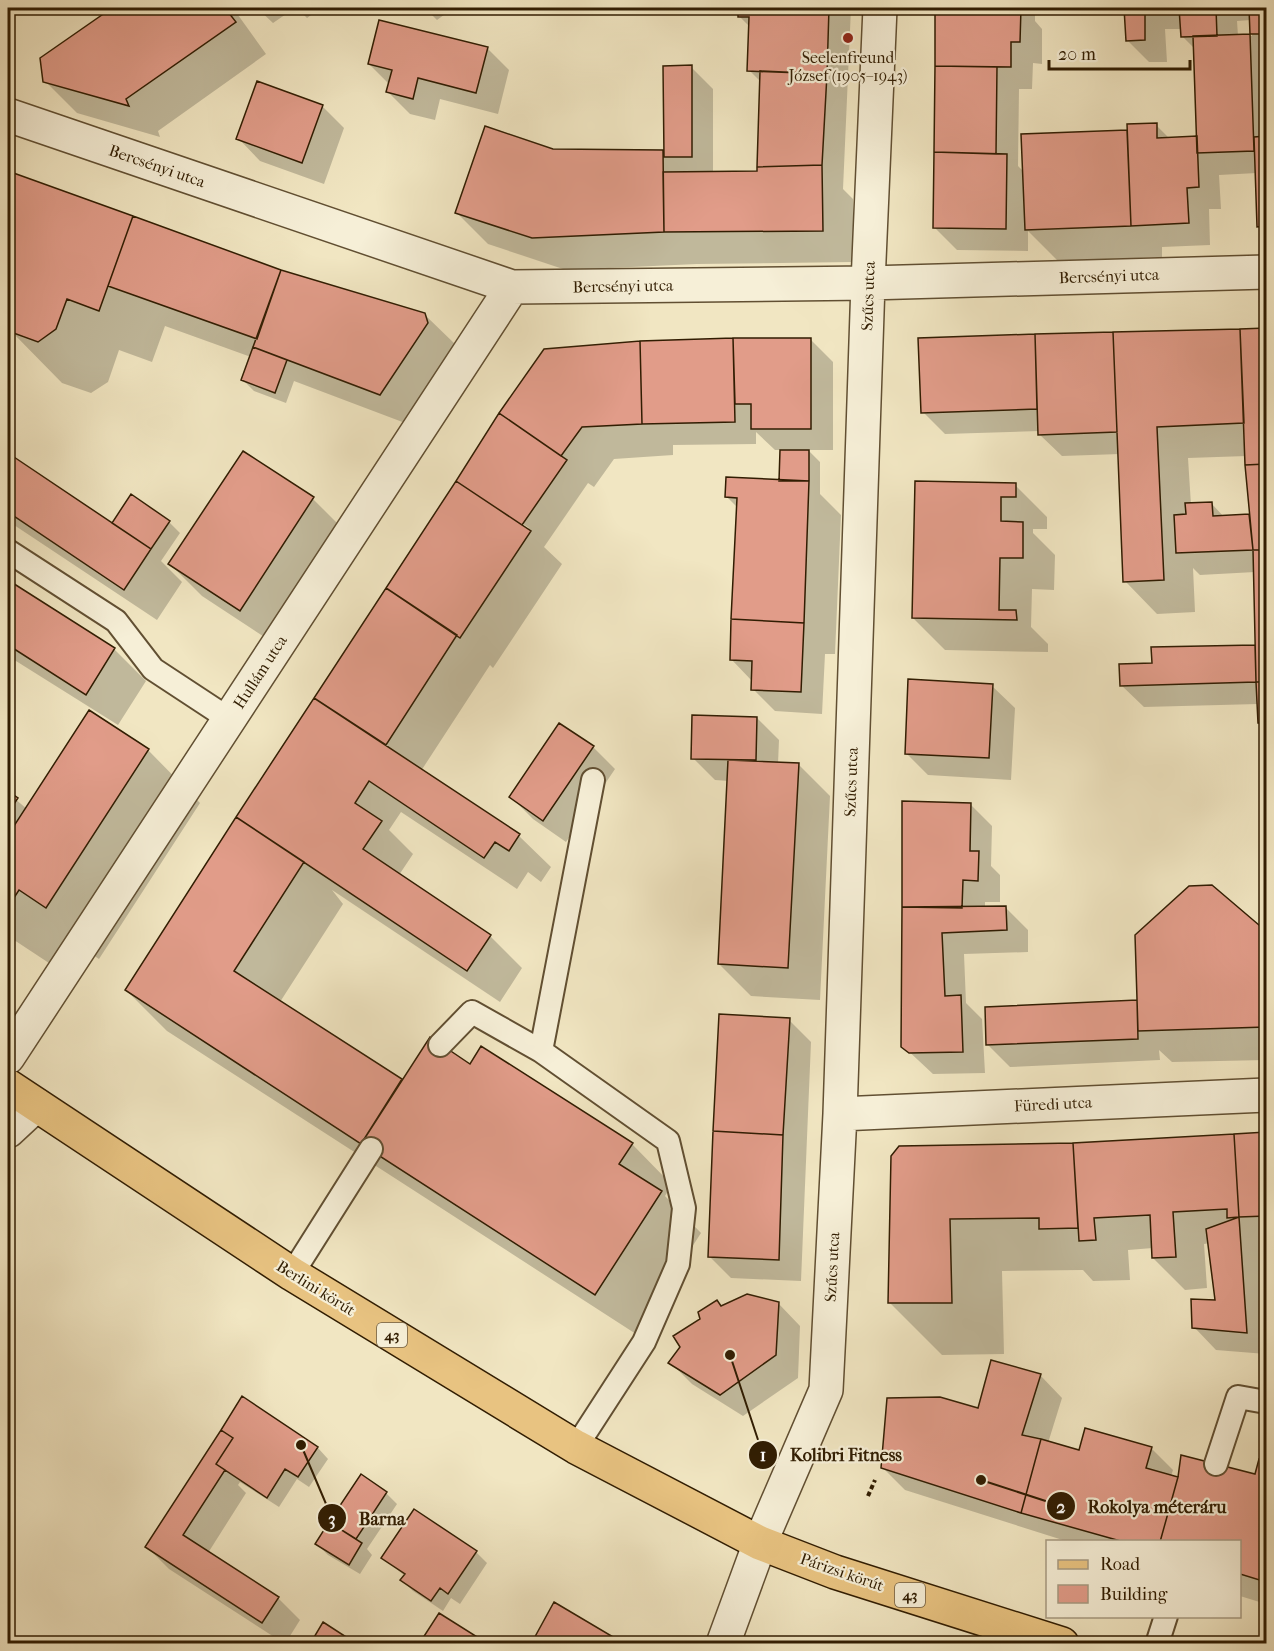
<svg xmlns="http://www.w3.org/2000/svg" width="1274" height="1651" viewBox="0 0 1274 1651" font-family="'IM FELL French Canon',serif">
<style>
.shadow{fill:#0003;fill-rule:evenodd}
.building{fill:#e19c89;stroke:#311d02;stroke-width:1.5}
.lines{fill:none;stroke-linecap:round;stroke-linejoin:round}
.service-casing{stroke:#614f32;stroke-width:26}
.minor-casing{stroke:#614f32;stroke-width:36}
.primary-casing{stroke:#311d02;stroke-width:36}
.path{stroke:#311d02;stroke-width:4;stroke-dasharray:4.5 3;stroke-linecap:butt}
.service{stroke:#f6efd7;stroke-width:22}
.minor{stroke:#f6efd7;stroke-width:33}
.primary{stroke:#e8c381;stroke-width:33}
.poi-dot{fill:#8f2418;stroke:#f6efd7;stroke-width:2}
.labels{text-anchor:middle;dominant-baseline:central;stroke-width:4.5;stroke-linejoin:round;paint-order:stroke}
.shield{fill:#f6efd7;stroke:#6c5c42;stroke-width:1.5}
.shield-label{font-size:15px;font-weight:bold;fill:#311d02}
.poi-label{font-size:16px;fill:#311d02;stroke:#f6efd7}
.street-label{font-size:16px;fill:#311d02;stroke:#f6efd7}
.leader{fill:none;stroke:#311d02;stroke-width:2}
.callout-dot{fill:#311d02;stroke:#f6efd7;stroke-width:2}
.mark-label{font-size:18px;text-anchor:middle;font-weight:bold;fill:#fff}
.callout-label{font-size:18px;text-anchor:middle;font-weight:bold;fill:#311d02;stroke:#f6efd7;stroke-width:4.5;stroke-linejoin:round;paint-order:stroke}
</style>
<rect width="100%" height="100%" fill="#f1e6c2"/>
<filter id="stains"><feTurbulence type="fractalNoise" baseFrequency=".00333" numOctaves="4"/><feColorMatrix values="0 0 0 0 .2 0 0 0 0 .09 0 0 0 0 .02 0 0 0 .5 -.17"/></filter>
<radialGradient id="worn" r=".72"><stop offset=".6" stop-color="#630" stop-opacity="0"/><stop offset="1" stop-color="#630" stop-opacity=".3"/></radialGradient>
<!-- shadow -->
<path class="shadow" d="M115,8H233L266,54L158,131L160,137L77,113L45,81L41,58Z
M257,8H295L273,23Z
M297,8H321L307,18Z
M425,8H451L452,9L437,20Z
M740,8H851L843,189L853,199L854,262L697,264L566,270L488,244L456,212L553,151L663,152L665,154L691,67L713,89V173L758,172L761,82L749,70L750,27L739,16Z
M937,8H1035V21L1042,29V64L1033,63L1032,89H1019L1018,166L1024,172L1126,132L1129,134L1156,125L1170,139L1198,137L1195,49L1182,36V29H1165L1167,62H1149L1127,40L1126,8H1266V234L1259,226L1257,173L1219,175L1221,209H1209L1210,245L1162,247V257L1058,261L1028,231V251L957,250L935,228ZM1251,20L1252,36H1238L1237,21Z
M487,48L509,70L498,114L440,99L435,120L410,114L388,92L390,85L369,64Z
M322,106L344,128L324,184L260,161L238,138Z
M8,172L280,271L424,314L457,346L413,426L294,381L286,403L254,391L243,380L251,357L165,326L152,362L119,350L108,382L91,393L62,383L10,330L8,323Z
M1266,328V730L1259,723L1258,704L1144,707L1121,685L1153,664V649L1256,647L1255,572L1200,575L1193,568L1195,612L1157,614L1125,581L1120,454L1062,456L1039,434V431L945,434L923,412L920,339ZM1247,456L1250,515L1224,517L1212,504L1191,505L1188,458Z
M811,340L833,362V450H808L820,462V494L841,515L835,654H825L822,714L775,711L753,689V682L731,659L738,508L727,497L781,481V450H775L756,432V444L673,445V455L614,459L594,487L588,483L544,547L562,564L493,668L490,665L421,771L519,836L551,867L541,882L528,872L517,889L401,812L389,830L413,854L399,875L490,936L522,968L500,1002L332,890L343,904L280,1002L403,1082L471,1066L632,1144L672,1185L665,1196L701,1233L636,1334L167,1031L126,990L458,481L640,342ZM481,496L529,528L527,531L481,500Z
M8,454L113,525L169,522L180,533L161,561L182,582L157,620L8,521Z
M916,482L1015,485L1047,517V529H1033V533L1055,555L1054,590L1032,589L1031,627L1048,644V652L945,650L913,618Z
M313,499L345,531L272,642L202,596L170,564Z
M8,582L114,649L146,681L118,725L8,656Z
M992,686L1015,708L1011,780L928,775L906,753Z
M757,718L779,740L778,764H798L830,796L820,1000L751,996L719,964L729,781L715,780L693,758Z
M593,747L615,769L566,842L533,819L511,797Z
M148,750L200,803L99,959L72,941L55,967L8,936V793L27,809Z
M970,804L992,826L991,866L1000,875V902H985V909L1006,908L1028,930V952L964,954L966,1003L982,1019L985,1073L933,1074L903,1046Z
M1211,887L1266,933V1060L1172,1062L1159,1050L1160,1060L1010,1067L988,1045L1136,1002L1139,1005Z
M789,1020L811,1042L801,1281L731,1278L709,1256Z
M1266,1133V1249H1261L1266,1325V1354L1216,1350L1194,1327L1217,1301L1210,1243L1204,1244L1207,1288L1185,1290L1153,1258V1248L1128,1250L1130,1280L1093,1281L1083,1270L1002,1271L1004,1354L942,1355L889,1302L892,1156Z
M717,1301L723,1307L778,1303L800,1326L798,1378L743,1416L692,1384L670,1362Z
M1040,1375L1062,1398L1048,1443L1080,1452L1151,1448L1173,1470L1171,1476L1179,1479L1256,1475L1260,1461L1266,1462V1604L1240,1596V1542H1069L905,1490L883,1468L979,1410Z
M243,1399L318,1448L328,1459L309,1487L297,1479L279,1507L240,1482L238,1485L246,1493L208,1553L278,1598L300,1620L285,1644L169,1569L147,1547Z
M361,1476L386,1493L397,1504L367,1549L372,1555L360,1574L328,1555L317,1544Z
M414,1511L476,1552L487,1563L460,1604L451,1598L443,1611L413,1591L402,1580L405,1576L383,1558Z"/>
<!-- building -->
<path class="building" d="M112,8H225L236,22L126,99L129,106L43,82L40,58Z
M738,8H829L827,74L747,71L749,17H738Z
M935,8H1021L1020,42H1011V67L935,66Z
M1124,8H1145V40L1126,41Z
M1179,8H1216L1217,36L1181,37Z
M1249,8H1266V34H1250Z
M379,20L488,47L476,93L418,78L413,99L386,92L392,70L368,64Z
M1250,34L1254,151L1197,153L1193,36Z
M692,65V157H664L663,66Z
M935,66L997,67L996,154L934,152Z
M760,71L827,74L822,165L757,167Z
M257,81L323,105L302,163L236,139Z
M1157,123V138L1197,136L1199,187L1187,188L1189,223L1131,226L1127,124Z
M485,126L553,149L663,150L664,232L532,238L455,213Z
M1127,130L1131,226L1025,230L1021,134Z
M1266,136V226L1257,227L1254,137Z
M934,152L1007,154L1006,229L933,228Z
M822,165L823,231L664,232L663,172L757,171V167Z
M8,171L133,216L99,311L67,299L56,329L38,342L8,331V295L13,280L8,278Z
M133,216L281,270L257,339L108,286Z
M281,270L425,313L428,323L380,395L253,347Z
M1266,328V464L1245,465L1240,329Z
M1240,329L1244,423L1157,427L1164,580L1123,582L1113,332Z
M1113,332L1117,432L1038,435L1035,334Z
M1035,334L1037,409L921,413L918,338Z
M733,338L735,422L642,424L640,341Z
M733,338H811V429H751V404H735Z
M640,341L642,424L582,427L561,456L499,413L544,349Z
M253,347L287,360L275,393L241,380Z
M499,413L567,460L522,525L456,481Z
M780,450H809V481H779Z
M243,451L314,497L240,611L168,564Z
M8,453L151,549L124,590L8,512Z
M1266,464V550H1253L1245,465Z
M726,477L809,481L804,623L731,619L737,498L725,497Z
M456,481L531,531L460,638L386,588Z
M915,481L1016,483V497H1001V521L1023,522V558H1000L999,610H1016L1017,620L912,618Z
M131,494L170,521L151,549L112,523Z
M1212,502L1213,516L1249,514L1253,550L1176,553L1174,515L1186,514L1185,503Z
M1253,550H1266V682H1256Z
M8,580L115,648L86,695L8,645Z
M386,588L457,635L386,745L314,698Z
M731,619L804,623L801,692L751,690L752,661L730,660Z
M1255,645L1256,682L1120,686L1119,664L1152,663L1151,647Z
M908,679L993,684L989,758L905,754Z
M1256,682H1266V723H1258Z
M314,698L520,834L509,851L495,842L484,858L369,781L355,803L382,821L363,849L491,935L467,971L236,817Z
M89,710L149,749L46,908L19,890L8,907V821L14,826Z
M692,715L757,717L756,760L691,759Z
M559,723L594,746L543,821L509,797Z
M728,760L799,763L788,968L718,964Z
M8,791L18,798L8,813Z
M902,801L971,803L970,851H979L978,881L963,880L962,908L902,907Z
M236,817L304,862L234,971L402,1079L361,1144L125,990Z
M1212,885L1266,931V1027L1138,1031L1135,935L1189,886Z
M1006,906L1007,930L942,933L945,996L961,995L963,1052L909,1053L901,1047L902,907Z
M1137,1000L1138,1039L986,1045L985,1007Z
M719,1014L790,1018L783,1135L713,1131Z
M430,1037L470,1064L481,1046L633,1143L619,1164L662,1191L595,1295L361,1144Z
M713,1131L783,1135L779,1260L708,1257Z
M1266,1132V1216L1239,1217L1234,1134Z
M1234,1134L1239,1217L1227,1218V1209L1173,1212L1176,1257L1152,1258L1150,1215L1094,1218L1096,1240L1079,1241L1073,1143Z
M1073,1143L1078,1228L1039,1229V1218L950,1219L952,1303H888L891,1156L899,1146Z
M1239,1217L1247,1333L1192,1328L1191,1299L1215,1300L1206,1229Z
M747,1294L779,1302L776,1355L720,1395L668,1363L680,1347L673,1336L700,1319L698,1312L717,1300L721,1306Z
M991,1360L1041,1374L1022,1435L1041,1439L1021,1513L881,1468L887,1398L940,1397L978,1408Z
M242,1396L318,1447L298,1477L285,1469L267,1498L216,1464L233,1438L221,1430Z
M1085,1428L1152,1447L1146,1468L1178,1477L1160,1542H1124L1021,1513L1041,1439L1079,1450Z
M221,1430L233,1438L216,1464L225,1470L183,1535L279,1597L262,1623L145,1547Z
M1181,1455L1255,1474L1259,1459L1266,1461V1582L1240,1574V1542H1160L1178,1477Z
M361,1474L387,1492L356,1539L329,1522Z
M414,1509L477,1551L448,1594L440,1588L431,1601L400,1580L405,1574L381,1558Z
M329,1522L362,1543L349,1565L315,1544Z
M554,1602L625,1644H531Z
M439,1613L482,1640L480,1644H419Z
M323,1622L357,1644H310Z"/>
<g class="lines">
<defs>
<path id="service" d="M8,551L116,621L153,669L229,719
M440,1045L472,1012L541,1051
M292,1274L371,1149
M576,1447L644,1342L678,1264L684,1208L668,1141L541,1051L593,780
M1216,1464L1238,1397L1266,1402
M1157,1644L1166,1616"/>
<path id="minor" d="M8,115L512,287L868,283L1266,272
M8,1057L512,287
M840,1114L1266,1095
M8,1131L36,1105
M723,1644L760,1543L826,1390L840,1114L868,283L880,8"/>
<path id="primary" d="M8,1086L292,1274L576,1447L760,1543L835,1572L1062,1644"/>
</defs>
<!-- service casing -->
<use href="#service" class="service-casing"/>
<!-- minor casing -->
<use href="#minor" class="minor-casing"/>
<!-- primary casing -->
<use href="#primary" class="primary-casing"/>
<!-- path -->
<path class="path" d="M868,1496L875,1480"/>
<!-- service -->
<use href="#service" class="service"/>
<!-- minor -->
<use href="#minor" class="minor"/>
<!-- primary -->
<use href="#primary" class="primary"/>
</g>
<!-- markers -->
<circle class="poi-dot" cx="848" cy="38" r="6"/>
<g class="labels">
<!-- shield labels -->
<g class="shield">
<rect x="377" y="1323" width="30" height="24" rx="4.5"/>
<rect x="895" y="1583" width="30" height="24" rx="4.5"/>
</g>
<g class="shield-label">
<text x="392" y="1335">43</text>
<text x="910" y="1595">43</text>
</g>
<!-- poi labels -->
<g class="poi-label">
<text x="848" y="57">Seelenfreund<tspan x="848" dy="18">József (1905–1943)</tspan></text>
</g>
<!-- street labels -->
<g class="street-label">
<text transform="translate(157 166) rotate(19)">Bercsényi utca</text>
<text transform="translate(1109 276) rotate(-2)">Bercsényi utca</text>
<text transform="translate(623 286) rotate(-1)">Bercsényi utca</text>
<text transform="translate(868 296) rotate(-88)">Szűcs utca</text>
<text transform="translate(260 672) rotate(-57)">Hullám utca</text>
<text transform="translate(851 782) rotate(-88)">Szűcs utca</text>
<text transform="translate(1053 1104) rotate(-3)">Füredi utca</text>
<text transform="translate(832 1267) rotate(-87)">Szűcs utca</text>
<text transform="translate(316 1288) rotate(32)">Berlini körút</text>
<text transform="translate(842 1572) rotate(19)">Párizsi körút</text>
</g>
</g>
<!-- callouts -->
<path class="leader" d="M730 1355L763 1455M981 1480L1061 1506M301 1445L332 1518"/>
<g class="callout-dot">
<circle cx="730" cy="1355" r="6"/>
<circle cx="981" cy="1480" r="6"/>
<circle cx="301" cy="1445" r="6"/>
<circle cx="763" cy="1455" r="15"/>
<circle cx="1061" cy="1506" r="15"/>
<circle cx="332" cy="1518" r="15"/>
</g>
<g class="mark-label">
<text x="763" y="1461">1</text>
<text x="1061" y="1513">2</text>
<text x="332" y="1525">3</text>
</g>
<g class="callout-label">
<text x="846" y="1461">Kolibri Fitness</text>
<text x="1157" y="1513">Rokolya méteráru</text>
<text x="382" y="1525">Barna</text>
</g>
<!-- margin -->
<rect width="1274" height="1651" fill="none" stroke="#f1e6c2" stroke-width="30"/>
<rect x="9" y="9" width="1256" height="1633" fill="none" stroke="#311d02" stroke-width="3"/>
<rect x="15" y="15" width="1244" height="1621" fill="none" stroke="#311d02" stroke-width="1.5"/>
<!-- legend -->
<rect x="1046" y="1540" width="195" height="78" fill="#f6efd7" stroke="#a79b82" stroke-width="1.5"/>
<rect x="1058" y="1560" width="30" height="9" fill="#e8c381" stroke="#a79b82" stroke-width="1.5"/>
<text x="1100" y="1570" font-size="18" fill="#311d02">Road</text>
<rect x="1058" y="1585" width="30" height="18" fill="#e19c89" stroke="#a79b82" stroke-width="1.5"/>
<text x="1100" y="1600" font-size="18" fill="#311d02">Building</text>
<!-- scale -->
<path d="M1049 60v9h141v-9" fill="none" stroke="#311d02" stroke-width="3"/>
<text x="1058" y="60" font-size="18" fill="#311d02" stroke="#f6efd7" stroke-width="4.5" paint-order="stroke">20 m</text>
<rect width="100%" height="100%" filter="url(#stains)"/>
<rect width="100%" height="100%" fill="url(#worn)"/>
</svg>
